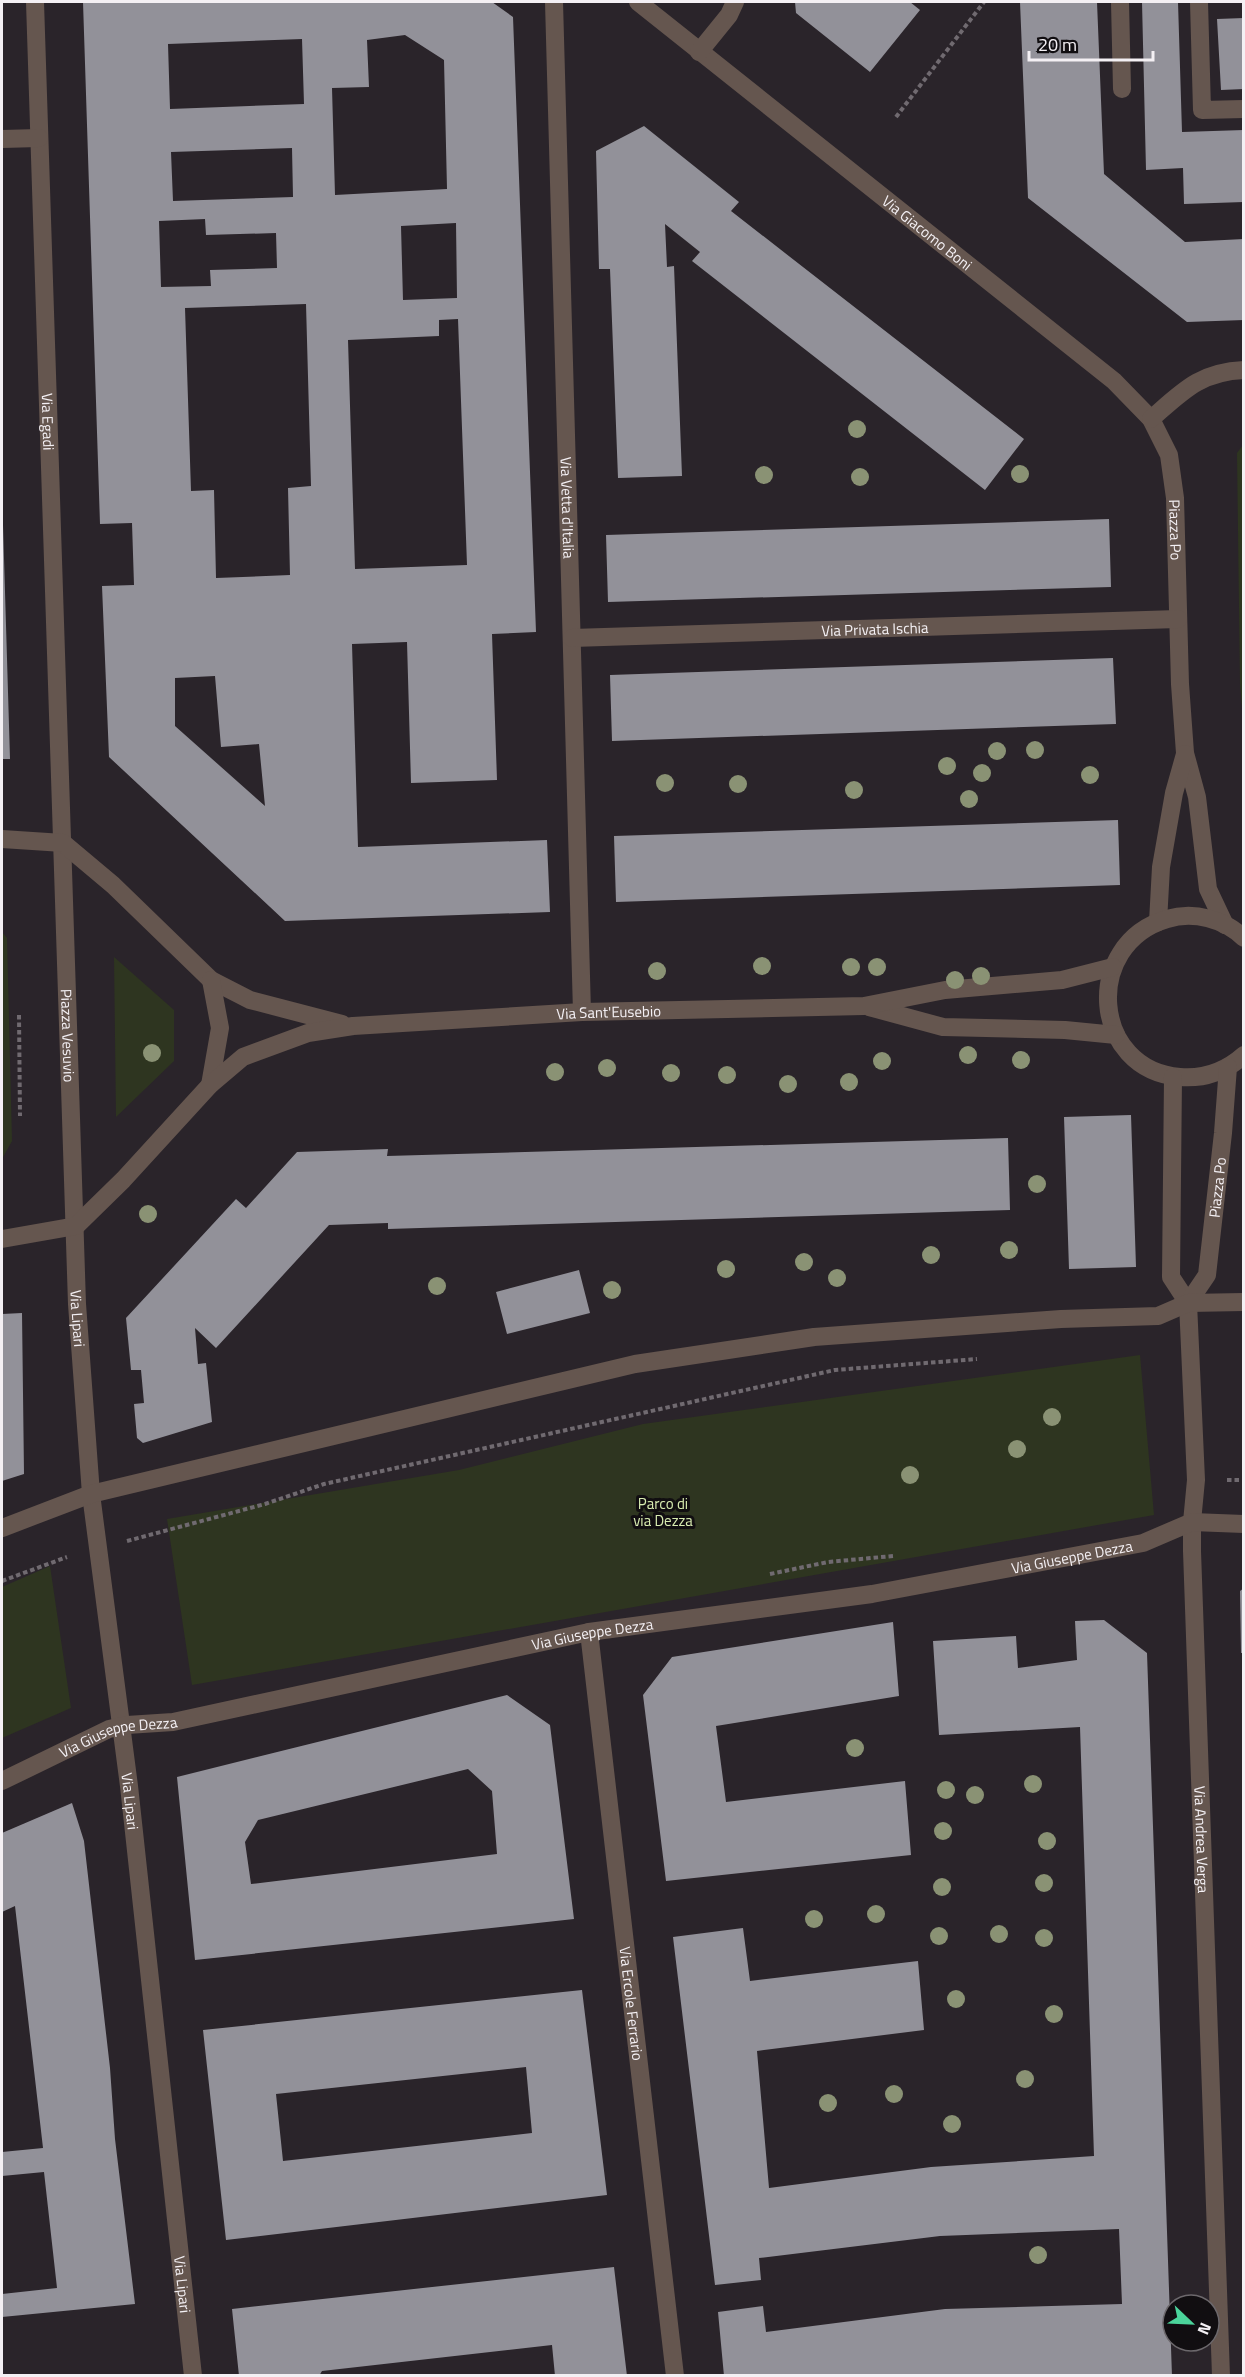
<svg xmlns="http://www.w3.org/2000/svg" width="1245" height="2377" viewBox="0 0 1245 2377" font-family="'Titillium Web',sans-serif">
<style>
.green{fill:#2e3520}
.building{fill:#929199;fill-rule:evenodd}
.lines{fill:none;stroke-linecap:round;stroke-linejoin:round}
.path{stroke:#706a70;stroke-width:4;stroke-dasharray:4.5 3;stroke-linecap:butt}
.minor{stroke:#65564f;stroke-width:18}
.tree{fill:#8a9274}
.labels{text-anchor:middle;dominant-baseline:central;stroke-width:6;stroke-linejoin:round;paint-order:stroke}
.street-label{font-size:15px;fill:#f4f0f4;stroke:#110e11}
.park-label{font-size:15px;fill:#d8ecb0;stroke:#110e11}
</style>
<rect width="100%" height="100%" fill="#2a242a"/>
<!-- green -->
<path class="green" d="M1243,445V721L1240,684L1237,453Z
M2,932L7,938L12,1141L2,1159Z
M114,957L174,1010V1061L116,1117Z
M1140,1355L1154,1515L192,1685L167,1519L459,1470L643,1424Z
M50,1566L71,1708L2,1738V1587Z"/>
<!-- building -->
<path class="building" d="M83,2H492L513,17L536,632L492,634L497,780L411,783L407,642L352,644L358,847L547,840L550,912L285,921L109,757L102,586L134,585L132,523L100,524ZM405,35L444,60L447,189L335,195L332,88L369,87L367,40ZM302,39L304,104L170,109L168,44ZM292,148L293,197L173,201L171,152ZM205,219L206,235L276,233L277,268L210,270L211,286L161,287L159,221ZM456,223L457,298L403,300L401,226ZM306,304L311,486L288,488L290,575L216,578L214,490L191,491L185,308ZM458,319L467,565L355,569L348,340L439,336V320ZM215,676L221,747L259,744L265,806L175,726V678Z
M795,2H910L920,10L870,72L796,13Z
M1020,2H1097L1104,174L1185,242L1244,239V320L1187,322L1028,198Z
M1142,2H1178L1182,132L1244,130V202L1184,204L1183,168L1146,170Z
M1244,18V89L1221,90L1217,19Z
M644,126L739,202L731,211L1024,439L985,490L692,261L700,252L665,224L667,267L674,266L682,476L618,478L610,269H599L596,151Z
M1109,519L1111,587L608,602L606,535Z
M2,525H3L10,759H2Z
M1113,658L1116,724L612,741L610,675Z
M1118,820L1120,885L616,902L614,836Z
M1131,1115L1136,1267L1069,1269L1064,1117Z
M1008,1138L1010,1210L388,1229V1223L329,1225L216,1348L195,1328L198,1364L206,1363L212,1422L143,1443L137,1438L134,1404L144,1403L141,1370H131L126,1318L236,1199L246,1208L297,1152L388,1149L387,1156Z
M579,1270L590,1313L507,1334L496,1292Z
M22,1313L24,1474L2,1481V1314Z
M1244,1588V1653H1241L1240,1591Z
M1104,1620L1147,1653L1172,2376H724L718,2312L763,2306L766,2332L945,2309L1122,2304L1119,2229L940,2236L759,2258L761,2280L715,2285L673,1937L743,1928L750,1981L918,1961L924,2030L757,2051L769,2188L931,2167L1094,2156L1080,1727L939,1735L933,1641L1016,1636L1018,1668L1077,1660L1075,1621Z
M893,1622L899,1696L716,1726L726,1802L905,1781L911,1855L666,1881L643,1695L672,1657Z
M507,1695L550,1725L574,1919L195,1960L177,1777ZM468,1769L492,1791L497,1854L251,1884L245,1842L258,1820Z
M72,1803L84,1841L110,2068L115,2139L135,2304L2,2317V2294L57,2288L44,2172L2,2176V2152L43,2148L15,1906L2,1912V1833Z
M582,1990L607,2195L226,2240L203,2030ZM526,2067L532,2133L283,2161L276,2094Z
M614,2267L627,2376H555L552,2345L322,2371L319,2376H239L232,2309Z"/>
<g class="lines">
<!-- path -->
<path class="path" d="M896,117L984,2
M2,783H3
M19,1015L20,1116
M1227,1480H1244
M127,1541L265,1504L324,1484L835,1370L977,1359
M770,1574L828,1562L893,1556
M2,1581L67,1557"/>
<!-- minor -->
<g class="minor">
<path id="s1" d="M35,2L77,1304L91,1494L129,1786L193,2376"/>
<path id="s2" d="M554,2L582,1012"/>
<path id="s3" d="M638,2L1114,381L1151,419L1169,455L1175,498L1180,684L1185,753L1197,797L1208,889L1225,925"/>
<path d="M1120,2L1122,89"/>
<path d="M1199,2L1202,110L1244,109"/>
<path d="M699,52L729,15L735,2"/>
<path d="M2,139L39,138"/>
<path d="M1151,419C1182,392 1199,372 1244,370"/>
<path id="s4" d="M572,638L1178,619"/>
<path d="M2,839L63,843L113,885L211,980L250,1000L342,1024"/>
<path d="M1158,922L1161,867L1174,793L1185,754"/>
<path d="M1244,938C1224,919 1194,911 1167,919C1082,944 1091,1070 1180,1077C1204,1079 1226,1071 1244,1055"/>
<path d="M869,1007L943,1027L1065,1030L1116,1035"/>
<path d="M1173,1077L1171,1277L1188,1303"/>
<path d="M210,1085L220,1028L211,980"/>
<path id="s5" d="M2,1239L76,1226L123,1180L210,1085L243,1057L308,1033L353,1026L582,1012L864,1006L945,990L1062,980L1113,967"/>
<path id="s6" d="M1188,1303L1196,1480L1192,1522V1551L1221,2376"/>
<path id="s7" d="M1188,1303L1207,1275L1223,1133L1228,1067"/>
<path d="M2,1528L91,1494L635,1364L814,1337L1061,1319L1158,1316L1188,1303L1244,1302"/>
<path id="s8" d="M589,1632L675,2376"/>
<path id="s9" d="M2,1781L109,1729L127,1725L173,1722L589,1632L872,1594L1143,1543L1192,1522L1244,1524"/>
</g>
</g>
<!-- trees -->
<g class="tree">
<circle cx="857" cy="429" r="9"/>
<circle cx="1020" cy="474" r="9"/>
<circle cx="764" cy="475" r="9"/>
<circle cx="860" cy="477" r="9"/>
<circle cx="1035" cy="750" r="9"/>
<circle cx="997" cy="751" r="9"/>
<circle cx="947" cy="766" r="9"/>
<circle cx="982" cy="773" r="9"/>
<circle cx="1090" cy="775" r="9"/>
<circle cx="665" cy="783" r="9"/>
<circle cx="738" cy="784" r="9"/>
<circle cx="854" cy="790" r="9"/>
<circle cx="969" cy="799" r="9"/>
<circle cx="762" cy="966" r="9"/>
<circle cx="851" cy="967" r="9"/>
<circle cx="877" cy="967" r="9"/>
<circle cx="657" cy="971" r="9"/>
<circle cx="981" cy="976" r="9"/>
<circle cx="955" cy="980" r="9"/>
<circle cx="152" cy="1053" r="9"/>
<circle cx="968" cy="1055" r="9"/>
<circle cx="1021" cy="1060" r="9"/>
<circle cx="882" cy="1061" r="9"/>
<circle cx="607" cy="1068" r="9"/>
<circle cx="555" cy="1072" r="9"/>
<circle cx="671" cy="1073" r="9"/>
<circle cx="727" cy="1075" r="9"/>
<circle cx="849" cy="1082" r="9"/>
<circle cx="788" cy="1084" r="9"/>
<circle cx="1037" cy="1184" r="9"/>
<circle cx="148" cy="1214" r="9"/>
<circle cx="1009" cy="1250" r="9"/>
<circle cx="931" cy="1255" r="9"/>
<circle cx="804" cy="1262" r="9"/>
<circle cx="726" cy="1269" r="9"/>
<circle cx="837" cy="1278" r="9"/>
<circle cx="437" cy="1286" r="9"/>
<circle cx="612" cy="1290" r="9"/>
<circle cx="1052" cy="1417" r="9"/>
<circle cx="1017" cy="1449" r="9"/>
<circle cx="910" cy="1475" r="9"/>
<circle cx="855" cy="1748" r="9"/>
<circle cx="1033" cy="1784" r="9"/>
<circle cx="946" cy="1790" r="9"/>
<circle cx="975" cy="1795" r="9"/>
<circle cx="943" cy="1831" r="9"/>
<circle cx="1047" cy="1841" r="9"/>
<circle cx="1044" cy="1883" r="9"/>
<circle cx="942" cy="1887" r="9"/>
<circle cx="876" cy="1914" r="9"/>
<circle cx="814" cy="1919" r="9"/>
<circle cx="999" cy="1934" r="9"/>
<circle cx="939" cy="1936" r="9"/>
<circle cx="1044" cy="1938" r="9"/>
<circle cx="956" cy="1999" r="9"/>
<circle cx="1054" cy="2014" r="9"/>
<circle cx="1025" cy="2079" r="9"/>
<circle cx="894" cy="2094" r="9"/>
<circle cx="828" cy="2103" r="9"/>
<circle cx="952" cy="2124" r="9"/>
<circle cx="1038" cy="2255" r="9"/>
</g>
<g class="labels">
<!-- street labels -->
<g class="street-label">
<text stroke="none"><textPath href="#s3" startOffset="370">Via Giacomo Boni</textPath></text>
<text stroke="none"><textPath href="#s1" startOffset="420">Via Egadi</textPath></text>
<text stroke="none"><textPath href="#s2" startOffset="506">Via Vetta d'Italia</textPath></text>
<text stroke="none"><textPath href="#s3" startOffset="777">Piazza Po</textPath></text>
<text stroke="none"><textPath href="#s4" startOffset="303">Via Privata Ischia</textPath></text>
<text stroke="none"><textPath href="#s5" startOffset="684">Via Sant'Eusebio</textPath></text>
<text stroke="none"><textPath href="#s1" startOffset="1034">Piazza Vesuvio</textPath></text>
<text stroke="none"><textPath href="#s7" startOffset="122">Piazza Po</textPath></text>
<text stroke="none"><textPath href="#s1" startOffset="1317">Via Lipari</textPath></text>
<text stroke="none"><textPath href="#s9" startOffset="1098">Via Giuseppe Dezza</textPath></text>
<text stroke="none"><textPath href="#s9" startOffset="612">Via Giuseppe Dezza</textPath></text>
<text stroke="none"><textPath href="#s9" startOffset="126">Via Giuseppe Dezza</textPath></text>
<text stroke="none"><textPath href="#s1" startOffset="1803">Via Lipari</textPath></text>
<text stroke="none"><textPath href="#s6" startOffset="537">Via Andrea Verga</textPath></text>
<text stroke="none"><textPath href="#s8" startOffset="374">Via Ercole Ferrario</textPath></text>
<text stroke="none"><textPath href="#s1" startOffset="2289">Via Lipari</textPath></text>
</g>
<!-- park labels -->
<g class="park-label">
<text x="663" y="1503">Parco di<tspan x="663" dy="17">via Dezza</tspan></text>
</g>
</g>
<!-- border -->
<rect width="1245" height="2377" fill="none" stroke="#f4f0f4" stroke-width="6"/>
<!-- north arrow -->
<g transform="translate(1191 2323) rotate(113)"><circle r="28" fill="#110e11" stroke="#6c686c" stroke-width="1.5"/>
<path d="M0-4.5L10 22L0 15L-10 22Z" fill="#4bd49b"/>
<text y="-9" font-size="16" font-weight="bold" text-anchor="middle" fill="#f4f0f4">N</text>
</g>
<!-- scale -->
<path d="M1029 51v9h124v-9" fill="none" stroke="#f4f0f4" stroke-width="3"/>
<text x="1038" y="51" font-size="18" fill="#f4f0f4" stroke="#110e11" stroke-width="4.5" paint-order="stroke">20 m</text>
</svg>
